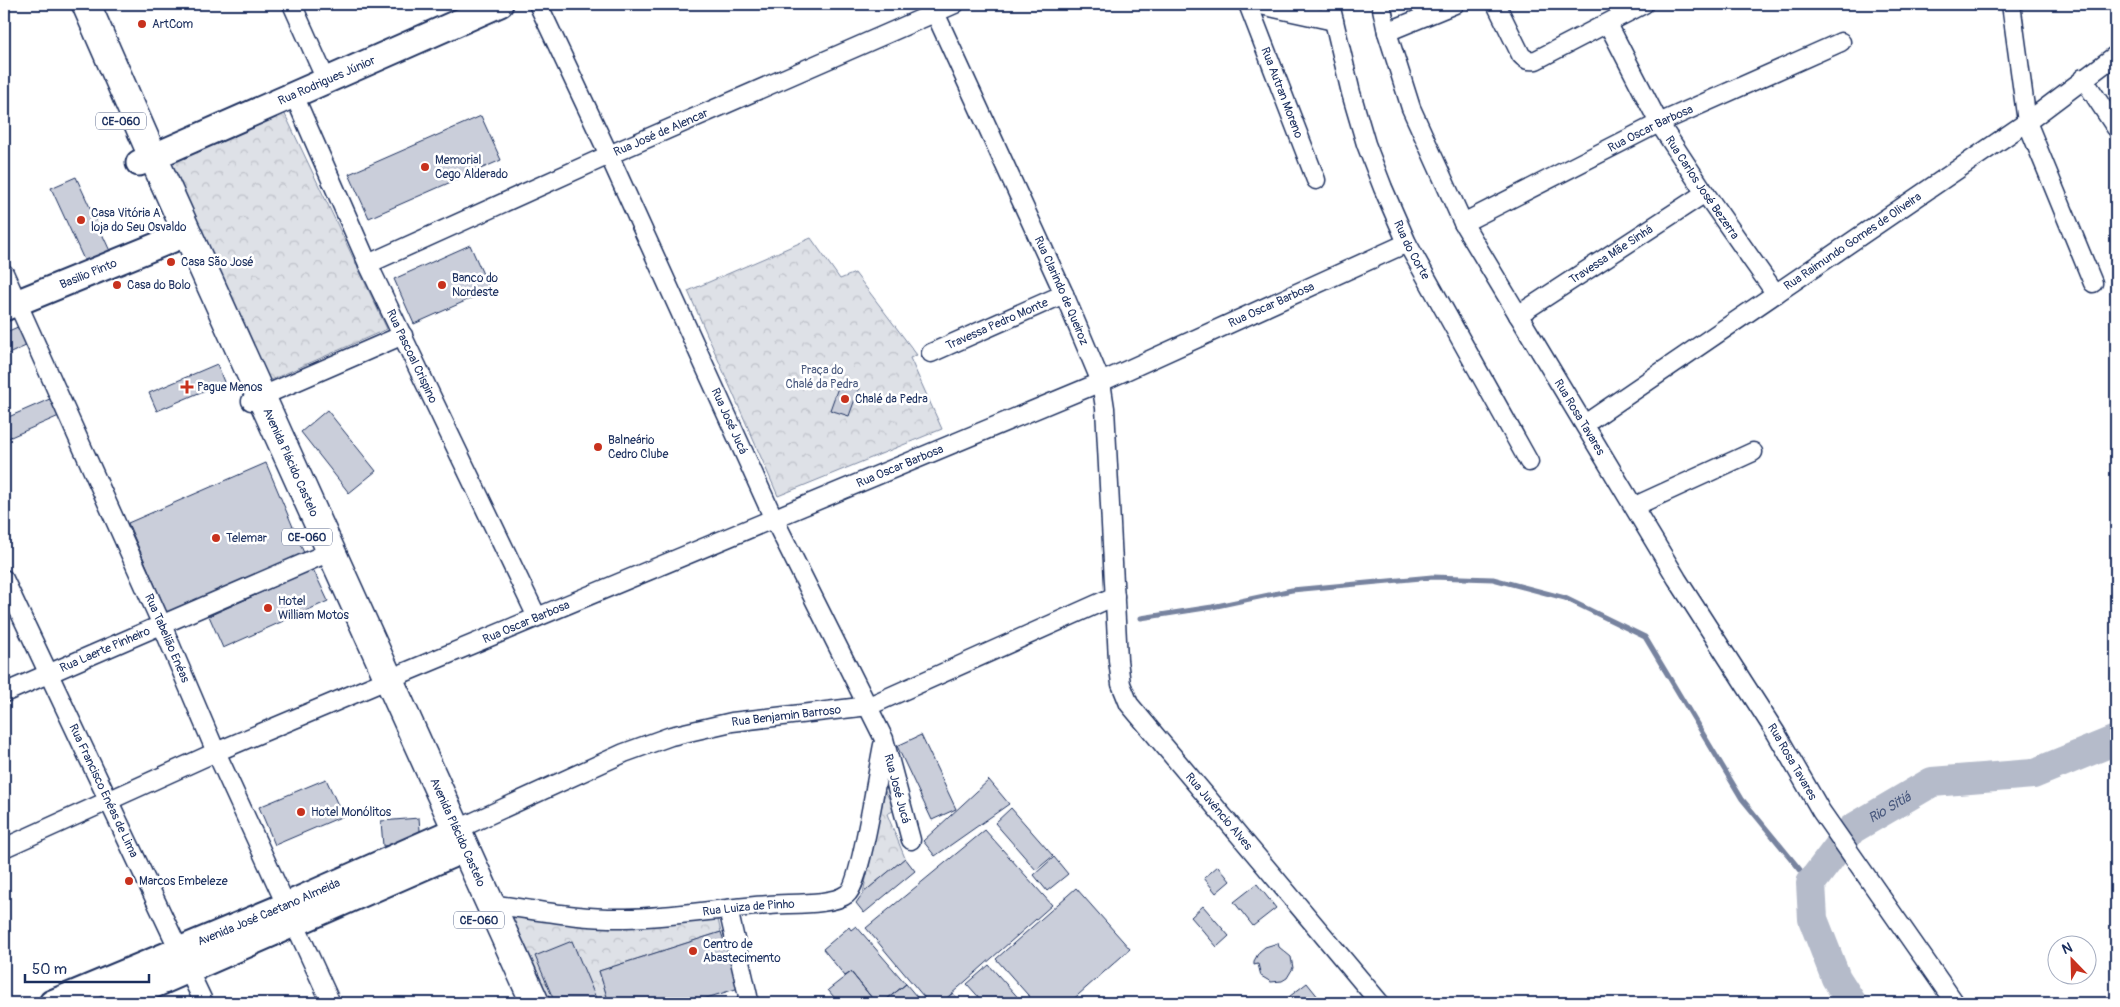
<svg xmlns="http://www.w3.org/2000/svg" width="2120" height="1007" viewBox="0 0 2120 1007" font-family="Pangolin,sans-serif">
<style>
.park{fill:url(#park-crowns);stroke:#7c88a2}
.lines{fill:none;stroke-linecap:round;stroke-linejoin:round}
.stream{stroke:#77839f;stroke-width:5}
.river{stroke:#b5bbca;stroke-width:30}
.building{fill:#caceda;stroke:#1b2f5e}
.minor-casing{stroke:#1b2f5e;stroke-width:21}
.secondary-casing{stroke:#1b2f5e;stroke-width:29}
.primary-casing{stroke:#1b2f5e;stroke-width:31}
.minor{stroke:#fff;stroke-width:18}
.secondary{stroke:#fff;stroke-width:25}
.primary{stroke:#fff;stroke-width:28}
.poi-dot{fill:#c8321e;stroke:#fff;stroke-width:2}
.labels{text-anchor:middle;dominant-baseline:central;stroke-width:5;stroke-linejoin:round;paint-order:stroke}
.shield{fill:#fff;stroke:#5f6d8e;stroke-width:1}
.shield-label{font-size:11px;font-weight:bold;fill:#1b2f5e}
.poi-label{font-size:12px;fill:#1b2f5e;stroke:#fff;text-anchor:start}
.street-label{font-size:12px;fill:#1b2f5e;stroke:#fff}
.park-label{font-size:12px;fill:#4c5c80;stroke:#fff}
.water-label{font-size:14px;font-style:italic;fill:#49597e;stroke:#fff}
</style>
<defs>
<pattern id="park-crowns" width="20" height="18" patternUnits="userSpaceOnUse" patternTransform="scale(1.25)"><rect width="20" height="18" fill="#dee1e7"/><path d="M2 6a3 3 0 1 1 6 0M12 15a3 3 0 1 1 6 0" fill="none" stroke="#bec1c9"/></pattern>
</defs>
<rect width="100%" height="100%" fill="#fff"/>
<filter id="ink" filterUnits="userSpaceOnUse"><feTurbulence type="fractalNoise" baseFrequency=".02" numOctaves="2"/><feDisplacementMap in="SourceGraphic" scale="10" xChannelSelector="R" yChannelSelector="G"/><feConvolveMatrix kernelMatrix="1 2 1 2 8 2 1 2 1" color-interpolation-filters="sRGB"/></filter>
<g filter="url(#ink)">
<!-- park -->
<path class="park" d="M281,106L387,329L264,383L163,159Z
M811,238L840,279L855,273L917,355L910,358L942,429L778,496L688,291Z
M885,791L895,810L887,814L905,858L863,893Z
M521,912L659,924L718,920L721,932L599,971L609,1003H542L506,919Z"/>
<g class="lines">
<!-- stream -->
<path class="stream" d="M1141,618L1212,607L1292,590L1432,577L1493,579L1565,598L1645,637L1742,799L1811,883"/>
<!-- river -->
<path class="river" id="s1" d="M1852,1003L1836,978L1813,919L1811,883L1852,829L1932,782L2033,774L2116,740"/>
</g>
<!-- building -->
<path class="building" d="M481,116L501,160L369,218L349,174Z
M76,177L110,251L85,262L51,188Z
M470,245L490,290L414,324L394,279Z
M20,326L28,345L4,356V333Z
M217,364L224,382L157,411L149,393Z
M840,382L859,388L849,416L830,410Z
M52,398L59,416L4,440V419Z
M327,410L376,471L349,493L301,432Z
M266,463L304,553L167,613L128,523Z
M313,569L328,601L223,648L209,616Z
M921,735L956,809L932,820L897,746Z
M326,779L343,816L275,845L259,807Z
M989,780L1009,804L935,856L923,841Z
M1011,808L1053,856L1036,870L995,823Z
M419,818L421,842L383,846L381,821Z
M985,830L1052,905L941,1003H929L866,928Z
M1054,857L1068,874L1047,891L1034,875Z
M905,858L915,871L864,913L856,903L863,893Z
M1218,866L1230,881L1216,893L1204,878Z
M1257,884L1276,908L1253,926L1234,902Z
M1076,888L1130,949L1069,1003H1035L996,959Z
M1203,906L1229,936L1217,947L1191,917Z
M856,926L906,984L882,1003H876L851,972L845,976L823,949L849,927L851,930Z
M721,932L739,988L690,1003H609L599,971Z
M572,941L598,1003H555L535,956Z
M1278,943L1279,947L1291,957L1293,968L1287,978L1282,981L1271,982L1261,976L1258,964L1254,965V961L1259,952L1265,947Z
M989,965L1023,1003H984L967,984Z
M851,972L876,1003H839L828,990Z
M1307,983L1323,1003H1281Z
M906,984L922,1003H882Z
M953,993L962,1003H941Z"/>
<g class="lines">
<defs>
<g id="minor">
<path d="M292,4L326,80"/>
<path id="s2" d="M538,4L609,155L773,517L884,739L911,840"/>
<path id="s3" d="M931,4L1064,294L1101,382L1105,408L1118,660L1121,684L1129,704L1380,1003"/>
<path id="s4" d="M1248,4L1316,180"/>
<path d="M1256,4L1334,21"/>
<path id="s5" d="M1330,4L1351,93L1366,144L1383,188L1407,243L1529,462"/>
<path id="s6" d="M1381,4L1387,32L1411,108L1463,223L1677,579L1776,733L1821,811L1955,1003"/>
<path d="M1496,4L1521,55C1526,60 1528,61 1536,60L1644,4"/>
<path d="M2011,4L2027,122L2093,283"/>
<path id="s7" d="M1608,24L1659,123L1705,193L1776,294"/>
<path d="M1387,32L1455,4"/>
<path d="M2083,78L2116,128"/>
<path id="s8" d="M293,93L368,264L537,617"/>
<path id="s9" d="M1463,223L1659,123L1841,42"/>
<path id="s10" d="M368,264L609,155L955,4"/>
<path id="s11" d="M4,273L162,625L216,752L331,1003"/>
<path id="s12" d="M1518,315L1705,193"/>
<path id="s13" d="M931,353L1064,294"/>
<path d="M251,401L403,335"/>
<path id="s14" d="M1585,424L2027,122L2116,55"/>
<path d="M1635,506L1753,452"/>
<path id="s15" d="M4,579L204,1003"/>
<path id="s16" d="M4,693L332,551"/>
<path id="s17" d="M456,830L624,753L671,736L732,722L869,706L1115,596"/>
<path id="s18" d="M4,848L216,752L389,679L1101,382L1407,243"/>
<path id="s19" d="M490,904C535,910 580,919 626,918C674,917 721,908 769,905C788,903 832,906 847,894C861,884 878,768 883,745"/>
<path d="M728,909L748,996L746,1003"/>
</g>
<g id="secondary">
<path id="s20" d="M139,163L500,4"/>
<path id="s21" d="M4,308L188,233"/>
<path id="s22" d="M52,1003L287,905L456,830"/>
<path d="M113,1003L465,849"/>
</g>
<g id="primary">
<path id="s23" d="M86,4L153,157L535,1003"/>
</g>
</defs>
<!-- minor casing -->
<use href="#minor" class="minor-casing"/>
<!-- secondary casing -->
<use href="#secondary" class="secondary-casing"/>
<!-- primary casing -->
<use href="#primary" class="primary-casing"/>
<!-- minor -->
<use href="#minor" class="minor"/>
<!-- secondary -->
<use href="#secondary" class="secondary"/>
<!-- primary -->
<use href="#primary" class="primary"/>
</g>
</g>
<!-- markers -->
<g class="poi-dot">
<circle cx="142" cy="24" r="5"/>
<circle cx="425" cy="167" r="5"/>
<circle cx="81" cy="220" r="5"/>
<circle cx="171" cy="262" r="5"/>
<circle cx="117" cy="285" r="5"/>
<circle cx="442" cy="285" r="5"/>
<path d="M184.5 379.5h5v5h5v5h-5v5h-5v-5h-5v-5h5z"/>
<circle cx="845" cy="399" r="5"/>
<circle cx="598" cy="447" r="5"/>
<circle cx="216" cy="538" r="5"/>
<circle cx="268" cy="608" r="5"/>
<circle cx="301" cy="812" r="5"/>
<circle cx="129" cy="881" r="5"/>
<circle cx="693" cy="951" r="5"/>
</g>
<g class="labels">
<!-- shield labels -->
<g class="shield">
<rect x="96" y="112.5" width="50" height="17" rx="4"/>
<rect x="282" y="528.5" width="50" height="17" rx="4"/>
<rect x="454" y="911.5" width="50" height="17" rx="4"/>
</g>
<g class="shield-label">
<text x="121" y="121">CE-060</text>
<text x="307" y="537">CE-060</text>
<text x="479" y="920">CE-060</text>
</g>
<!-- poi labels -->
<g class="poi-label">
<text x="152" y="24">ArtCom</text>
<text x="435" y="160">Memorial<tspan x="435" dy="14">Cego Alderado</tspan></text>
<text x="91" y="213">Casa Vitória A<tspan x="91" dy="14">loja do Seu Osvaldo</tspan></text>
<text x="181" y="262">Casa São José</text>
<text x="452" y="278">Banco do<tspan x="452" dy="14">Nordeste</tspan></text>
<text x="127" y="285">Casa do Bolo</text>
<text x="197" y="387">Pague Menos</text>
<text x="855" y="399">Chalé da Pedra</text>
<text x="608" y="440">Balneário<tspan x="608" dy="14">Cedro Clube</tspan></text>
<text x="226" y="538">Telemar</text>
<text x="278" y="601">Hotel<tspan x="278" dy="14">William Motos</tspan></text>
<text x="311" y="812">Hotel Monólitos</text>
<text x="139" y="881">Marcos Embeleze</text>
<text x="703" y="944">Centro de<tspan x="703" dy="14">Abastecimento</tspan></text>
</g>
<!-- street labels -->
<g class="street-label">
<text stroke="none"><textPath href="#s20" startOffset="205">Rua Rodrigues Júnior</textPath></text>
<text stroke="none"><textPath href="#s4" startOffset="95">Rua Autran Moreno</textPath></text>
<text stroke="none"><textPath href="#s9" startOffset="210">Rua Oscar Barbosa</textPath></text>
<text stroke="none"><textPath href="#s10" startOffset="321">Rua José de Alencar</textPath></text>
<text stroke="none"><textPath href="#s7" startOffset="189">Rua Carlos José Bezerra</textPath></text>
<text stroke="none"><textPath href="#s14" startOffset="324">Rua Raimundo Gomes de Oliveira</textPath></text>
<text stroke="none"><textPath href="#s5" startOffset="260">Rua do Corte</textPath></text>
<text stroke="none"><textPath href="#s12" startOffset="111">Travessa Mãe Sinhá</textPath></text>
<text stroke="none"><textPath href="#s21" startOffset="91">Basilio Pinto</textPath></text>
<text stroke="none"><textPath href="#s3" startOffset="315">Rua Clarindo de Queiroz</textPath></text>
<text stroke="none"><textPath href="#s18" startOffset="1379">Rua Oscar Barbosa</textPath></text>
<text stroke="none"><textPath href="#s13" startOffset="72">Travessa Pedro Monte</textPath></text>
<text stroke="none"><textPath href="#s8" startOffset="289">Rua Pascoal Crispino</textPath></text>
<text stroke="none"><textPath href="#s6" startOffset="461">Rua Rosa Tavares</textPath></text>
<text stroke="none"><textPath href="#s2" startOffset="459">Rua José Jucá</textPath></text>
<text stroke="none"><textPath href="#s23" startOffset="502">Avenida Plácido Castelo</textPath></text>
<text stroke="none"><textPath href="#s18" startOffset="974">Rua Oscar Barbosa</textPath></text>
<text stroke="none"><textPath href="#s18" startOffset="569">Rua Oscar Barbosa</textPath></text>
<text stroke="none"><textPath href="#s11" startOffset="400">Rua Tabelião Enéas</textPath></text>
<text stroke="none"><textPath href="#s16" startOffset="110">Rua Laerte Pinheiro</textPath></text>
<text stroke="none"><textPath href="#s17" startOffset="352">Rua Benjamin Barroso</textPath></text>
<text stroke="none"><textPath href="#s6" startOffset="866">Rua Rosa Tavares</textPath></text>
<text stroke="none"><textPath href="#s2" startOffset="864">Rua José Jucá</textPath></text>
<text stroke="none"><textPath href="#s15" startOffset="234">Rua Francisco Enéas de Lima</textPath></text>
<text stroke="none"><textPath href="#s3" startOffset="879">Rua Juvêncio Alves</textPath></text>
<text stroke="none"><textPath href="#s23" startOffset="908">Avenida Plácido Castelo</textPath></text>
<text stroke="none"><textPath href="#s19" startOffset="260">Rua Luiza de Pinho</textPath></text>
<text stroke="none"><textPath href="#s22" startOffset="235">Avenida José Caetano Almeida</textPath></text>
</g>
<!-- park labels -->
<g class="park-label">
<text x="822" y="370">Praça do<tspan x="822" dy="14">Chalé da Pedra</tspan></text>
</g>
<!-- water labels -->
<g class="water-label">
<text stroke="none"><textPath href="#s1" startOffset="240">Rio Sitiá</textPath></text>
</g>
</g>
<!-- margin -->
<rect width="2120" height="1007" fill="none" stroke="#fff" stroke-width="20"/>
<rect x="10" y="10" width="2100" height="987" fill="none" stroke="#1b2f5e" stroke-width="2" filter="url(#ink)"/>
<!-- north arrow -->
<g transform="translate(2072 960) rotate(337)"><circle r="24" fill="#ffffff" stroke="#a4acbf"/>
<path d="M0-4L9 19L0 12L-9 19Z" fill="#c8321e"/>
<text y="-8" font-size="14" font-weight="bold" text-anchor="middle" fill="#1b2f5e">N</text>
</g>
<!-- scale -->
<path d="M25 974v8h124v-8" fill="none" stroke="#1b2f5e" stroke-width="2.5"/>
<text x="32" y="974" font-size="15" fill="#1b2f5e" stroke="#ffffff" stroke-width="4" paint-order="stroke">50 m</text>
</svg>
